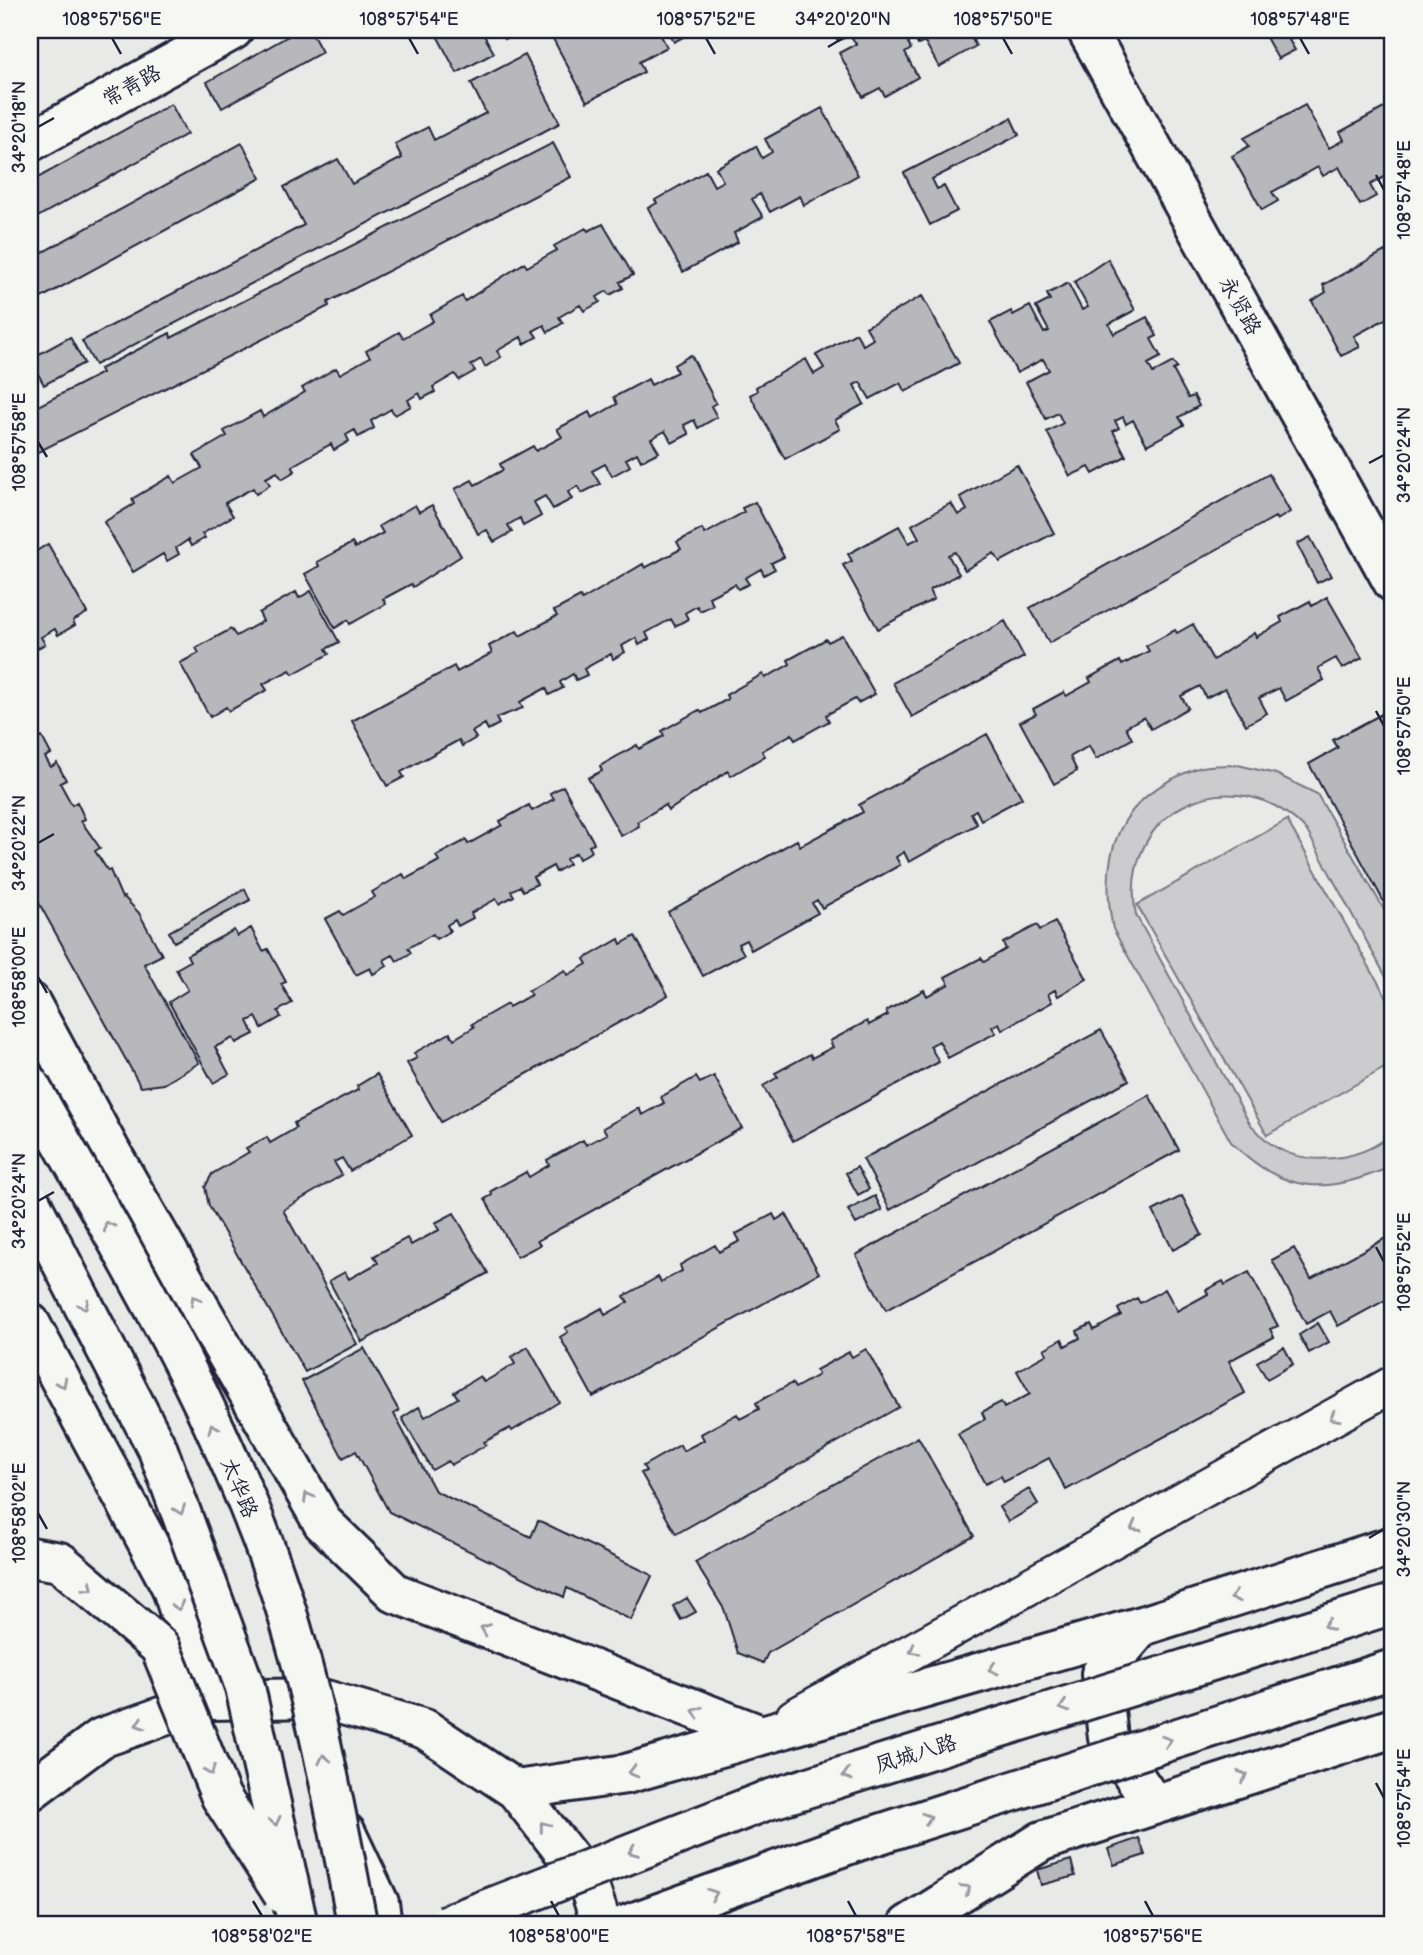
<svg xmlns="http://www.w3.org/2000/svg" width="1423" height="1955" viewBox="0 0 1423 1955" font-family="'Balsamiq Sans','LXGW WenKai TC',sans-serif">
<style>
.green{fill:#ccccce;stroke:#777784;stroke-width:2}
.building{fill:#b8b8bc;stroke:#22223b;stroke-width:2}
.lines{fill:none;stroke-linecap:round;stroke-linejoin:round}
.street-casing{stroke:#22223b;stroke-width:40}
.secondary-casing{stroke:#22223b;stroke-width:44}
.primary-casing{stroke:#22223b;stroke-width:44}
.street{stroke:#f6f6f2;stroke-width:35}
.secondary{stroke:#f6f6f2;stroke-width:38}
.primary{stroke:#f6f6f2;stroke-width:38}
.secondary-bridge-casing{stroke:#22223b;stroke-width:44;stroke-linecap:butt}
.primary-bridge-casing{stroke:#22223b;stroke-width:44;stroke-linecap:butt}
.secondary-bridge{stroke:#f6f6f2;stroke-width:38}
.primary-bridge{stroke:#f6f6f2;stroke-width:38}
.oneway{stroke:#9797a0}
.ticks{fill:none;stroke:#22223b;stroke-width:2.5}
.labels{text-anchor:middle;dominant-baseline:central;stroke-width:5;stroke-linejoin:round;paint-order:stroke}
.street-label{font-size:21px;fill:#22223b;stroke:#f6f6f2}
.neatline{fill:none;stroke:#22223b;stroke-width:2.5}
.ticks-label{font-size:18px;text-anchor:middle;fill:#22223b}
</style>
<rect width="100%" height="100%" fill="#e9e9e7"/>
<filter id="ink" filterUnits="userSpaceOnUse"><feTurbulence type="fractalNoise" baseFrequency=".0143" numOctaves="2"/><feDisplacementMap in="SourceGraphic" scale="14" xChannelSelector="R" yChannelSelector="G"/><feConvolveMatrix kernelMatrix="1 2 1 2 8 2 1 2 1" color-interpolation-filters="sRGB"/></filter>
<g filter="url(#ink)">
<!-- green -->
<path class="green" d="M1238,765L1276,774L1317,794L1393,925V990L1307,831C1235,753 1116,809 1136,915L1250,1124C1258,1131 1265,1141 1274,1146C1309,1168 1366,1160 1393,1132V1166C1326,1194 1286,1196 1231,1142L1113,929C1098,853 1118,797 1195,769C1208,764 1225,766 1238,765Z
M1287,820L1393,1009V1063L1267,1135L1137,905Z"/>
<!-- building -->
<path class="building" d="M299,30H310L322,52L222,108L207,82Z
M434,30H481L494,53L457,73Z
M500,30H513L515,33L505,39Z
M560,30H658L667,47L639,62L644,72L587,102L552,37L561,33Z
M667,30H696L674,42Z
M832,30H988L972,39L976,46L939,67L925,42L918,45L915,39L908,43L911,49L905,53L918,77L885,96L880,88L863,97L839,53L856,44L850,35L838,41Z
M1262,30H1307L1289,40L1295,50L1278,59Z
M525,55L560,123L95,365L82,341L304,225L284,187L338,159L352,184L402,158L395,144L428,127L434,140L486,113L471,83Z
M1393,103V172L1370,185L1376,196L1360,205L1339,167L1323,176L1318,167L1272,192L1278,201L1262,210L1232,156L1249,146L1244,138L1305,105L1329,148L1344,140L1340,132Z
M171,104L187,134L30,221V182Z
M822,108L858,175L804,205L800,196L770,212L760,194L752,199L763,217L734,233L738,242L683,272L648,208L657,203L655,200L706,171L714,186L723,181L716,168L756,146L762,158L772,152L765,139Z
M1011,118L1019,135L932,179L937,189L944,186L957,211L930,225L904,173Z
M242,143L261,178L30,304V259Z
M553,143L571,177L328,302L329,306L30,456V410L102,373L100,369L170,333L171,338Z
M603,224L633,275L620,282L623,288L610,295L607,291L597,297L600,302L584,311L580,305L559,317L563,323L548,332L544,325L533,331L537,337L524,344L521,337L497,351L501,357L485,367L481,359L471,365L475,371L459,380L455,374L433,387L435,392L422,399L419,393L408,400L411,406L395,415L391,409L371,421L374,428L358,437L355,430L346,435L349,441L334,450L331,444L292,466L295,471L282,479L277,472L266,478L270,485L256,494L253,488L225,503L233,516L202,534L205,538L191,546L188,540L176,548L179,554L167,561L163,554L133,572L104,522L134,504L132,499L171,476L175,483L202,468L194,455L227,436L224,431L260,411L263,417L305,392L302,388L336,368L340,374L370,357L366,351L399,332L403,338L433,321L430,315L462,296L465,301L524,263L527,267L557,250L554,246L586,228L588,231Z
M1385,251L1393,267V315L1354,336L1360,347L1341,356L1312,301L1326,292L1323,285Z
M1108,259L1135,310L1109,324L1114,334L1147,317L1157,336L1151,339L1161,357L1148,364L1153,373L1173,362L1177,368L1173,370L1188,398L1194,396L1199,406L1179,417L1184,425L1147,445L1133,420L1126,424L1123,417L1115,421L1119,428L1113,431L1126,456L1093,474L1089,467L1070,476L1047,432L1063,423L1058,413L1046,419L1026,382L1049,370L1043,359L1017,373L990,322L1011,311L1013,315L1030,306L1044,333L1049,331L1036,307L1050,300L1047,294L1068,283L1082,310L1088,307L1074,282Z
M922,296L959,363L905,392L900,383L870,399L860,382L854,385L864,404L835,420L840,429L785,459L750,395L757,391L756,387L806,359L814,374L824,368L816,355L856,333L863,345L873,339L866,327Z
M70,337L84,363L44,385L30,359Z
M691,355L716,403L711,406L717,417L698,428L694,420L684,425L689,434L672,443L665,431L651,439L659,452L641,461L637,453L626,459L630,466L612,476L605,464L592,471L600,484L582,493L578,486L568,492L572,499L553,509L545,496L534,502L541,516L523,526L520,518L508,525L512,532L494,542L487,530L478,534L455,489L472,480L475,485L503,470L500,464L533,446L536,451L562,437L557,429L589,412L592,418L617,404L614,397L648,379L651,385L677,372L674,365Z
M1017,465L1054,533L1000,562L994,553L965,570L955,552L948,555L959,574L930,590L934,599L878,629L843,565L852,561L848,554L899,526L909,543L919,538L912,525L951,503L958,515L967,510L960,497Z
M1269,474L1290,512L1277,520L1275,517L1049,643L1030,608Z
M755,502L784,557L771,563L775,569L764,575L761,569L745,578L749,584L738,589L735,584L709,597L713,605L700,611L697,606L685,613L688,619L675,626L671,619L646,633L649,639L639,645L636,638L622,646L625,652L613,659L611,654L584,669L587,675L576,680L573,674L560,682L563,688L549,695L546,688L520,702L523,708L496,718L499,724L488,730L485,724L472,732L476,738L462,746L459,740L401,772L404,777L387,786L352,721L454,666L457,672L492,653L489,646L517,631L520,636L557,616L554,611L580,597L582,600L643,564L645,568L681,549L677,542L702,529L705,534L744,512L742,508Z
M415,505L419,512L432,505L461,556L413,587L411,584L383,599L386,604L350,624L348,620L335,628L305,574L319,566L317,562L352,543L355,548L383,533L379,526Z
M1310,537L1331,576L1317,583L1297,544Z
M48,544L87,613L73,621L75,625L58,635L55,629L41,637L45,644L30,652V555Z
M311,591L339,642L326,649L329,654L293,674L290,670L263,684L267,690L229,711L226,707L210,717L180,663L199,653L196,648L231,629L236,636L263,621L259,613L296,592L299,598Z
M1327,597L1362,658L1342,669L1336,658L1318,668L1324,680L1286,701L1279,688L1259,698L1267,713L1246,725L1225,688L1206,698L1200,686L1181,696L1188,708L1151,729L1144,717L1126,727L1132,739L1096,759L1089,746L1070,757L1077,771L1054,784L1020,722L1036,714L1033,709L1064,692L1066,696L1091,682L1089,678L1120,661L1122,665L1149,651L1146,646L1175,630L1177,633L1193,624L1213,660L1254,633L1256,637L1282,622L1280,617L1310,601L1312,606Z
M1005,621L1024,657L912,717L893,683Z
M842,635L875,694L858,703L855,699L826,715L829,721L795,740L792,734L762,751L765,756L731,776L728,771L668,811L665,805L637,822L639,826L621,836L588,778L602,771L600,766L637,745L639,749L664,736L662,731L699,710L702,713L728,699L726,695L763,674L765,678L790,664L788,660L826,639L828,642Z
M1393,708V913L1391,915L1309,764L1338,748L1333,740Z
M30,729L36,740L42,737L51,754L45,757L51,767L57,763L66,780L60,783L72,805L77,802L85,819L81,821L100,848L95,851L108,871L110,870L122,898L124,897L139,913L162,955L144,964L199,1063L164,1084L141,1087L30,887Z
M987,734L1022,798L981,820L976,810L971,813L977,824L909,862L904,852L896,857L900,865L822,908L817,900L812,903L818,913L751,950L746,940L738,944L744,954L703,976L668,912L797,840L800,846L863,812L859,805Z
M563,786L594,843L589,846L592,851L579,859L576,853L566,859L569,864L556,872L553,866L533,877L537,884L523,891L520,886L511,891L514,896L499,904L496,899L471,913L473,918L458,926L455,920L447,925L450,931L436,939L433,934L408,948L411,953L397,961L393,955L384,960L387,966L373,974L370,968L356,975L325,919L340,911L343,915L375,897L372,892L403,874L406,879L439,861L436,856L466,840L468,844L502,825L500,821L529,805L532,811L554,799L550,793Z
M245,889L250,900L174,942L169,932Z
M1055,922L1087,979L1058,996L1055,990L1048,994L1052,1002L1002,1030L999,1023L992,1027L996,1033L948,1058L939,1041L930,1046L939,1062L793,1141L763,1086L778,1077L775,1073L810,1054L812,1058L833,1047L830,1041L867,1021L869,1025L888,1015L886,1011L924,990L927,996L949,984L945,977L981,958L984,962L1006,949L1003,943L1037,925L1040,930Z
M251,928L263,951L268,949L286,982L281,984L292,1003L278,1011L281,1017L262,1028L256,1017L248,1021L254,1034L236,1043L233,1038L215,1047L229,1074L213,1083L169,1002L188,990L176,969L190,961L187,955L234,930L237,936Z
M635,936L668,995L441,1122L407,1063L417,1058L414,1053L450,1033L454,1039L474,1027L472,1024L507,1004L509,1007L531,995L528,991L565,970L568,975L587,964L584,959L619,939L621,944Z
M1101,1030L1129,1080L890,1210L863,1159Z
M377,1074L412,1135L350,1171L342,1158L334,1162L342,1175L283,1210L357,1344L305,1372L209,1206L205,1187L212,1174L249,1152L246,1148L267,1137L270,1143L296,1128L294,1123L358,1090L357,1086Z
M714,1076L742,1128L537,1241L540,1245L517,1257L485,1199L492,1195L491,1191L526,1172L529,1177L549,1165L547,1160L583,1140L586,1145L607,1134L603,1128L639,1108L642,1115L664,1103L661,1097L696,1077L700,1083Z
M1149,1095L1179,1150L886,1310L856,1255Z
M857,1167L869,1189L858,1195L846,1173Z
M875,1196L882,1210L856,1224L848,1210Z
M1182,1196L1202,1235L1173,1250L1153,1211Z
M454,1213L488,1273L362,1342L329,1281L345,1272L349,1279L378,1263L374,1256L407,1238L411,1245L439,1230L435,1223Z
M773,1214L776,1220L786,1214L819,1273L593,1397L560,1337L568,1332L565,1328L602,1308L605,1315L628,1302L624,1296L658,1277L661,1282L682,1271L680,1265L715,1245L719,1252L740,1241L736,1234Z
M1393,1234V1296L1338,1326L1330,1311L1306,1324L1272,1260L1294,1248L1311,1279Z
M1249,1272L1278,1326L1270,1329L1274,1337L1229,1361L1245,1393L1066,1490L1049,1458L1004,1482L1001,1476L985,1484L958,1434L985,1419L982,1412L1001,1402L1004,1408L1030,1394L1017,1371L1047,1354L1044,1349L1062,1339L1065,1346L1080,1338L1077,1331L1091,1324L1094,1330L1121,1315L1118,1309L1137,1298L1140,1303L1165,1289L1177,1311L1208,1294L1206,1290L1223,1281L1225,1285Z
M1318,1323L1329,1342L1309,1353L1299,1335Z
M528,1347L559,1402L512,1431L510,1428L484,1442L486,1445L451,1465L448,1461L432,1470L402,1418L419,1407L425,1417L458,1398L454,1392L480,1376L484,1382L515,1364L511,1357Z
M1284,1347L1293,1364L1267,1379L1257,1362Z
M364,1348L399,1411L394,1414L435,1491L531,1537L538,1521L542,1522L650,1574L652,1576L631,1620L567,1588L564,1597L389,1512L356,1451L343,1458L302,1381Z
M866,1349L899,1407L676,1534L641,1473L646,1471L643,1466L680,1445L683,1451L704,1440L701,1434L737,1414L740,1419L759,1409L756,1403L792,1383L795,1388L818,1375L816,1370L849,1352L852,1357Z
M918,1437L974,1536L768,1653L763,1663L738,1653L724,1609L695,1562Z
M1029,1489L1038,1504L1008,1522L999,1507Z
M687,1598L696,1612L681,1620L673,1606Z
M1139,1838L1145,1855L1114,1865L1108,1849Z
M1071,1860L1075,1876L1041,1885L1037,1870Z"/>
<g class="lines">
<defs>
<path id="street" d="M794,1717L1393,1384"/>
<path id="secondary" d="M1087,30L1393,582
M30,142L233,30
M30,1002L112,1154L323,1523L395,1593L761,1735
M30,1323L171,1586L209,1700
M1142,1626L1101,1674L1108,1738L1154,1805
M516,1790L626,1774L1142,1626L1393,1546
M30,1791L101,1738L209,1700L319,1698L425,1729L516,1790L587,1881L602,1925
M908,1925L1042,1841L1393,1728"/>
<path id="primary" d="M346,1833L379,1903L382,1925"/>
</defs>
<!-- street casing -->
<use href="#street" class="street-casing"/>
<!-- secondary casing -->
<use href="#secondary" class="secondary-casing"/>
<!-- primary casing -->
<use href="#primary" class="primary-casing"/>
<!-- street -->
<use href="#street" class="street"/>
<!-- secondary -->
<use href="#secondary" class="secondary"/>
<!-- primary -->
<use href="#primary" class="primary"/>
<defs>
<path id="secondary-bridge" d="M446,1925L765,1801L1393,1604
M626,1925L858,1841L1393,1669"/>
<path id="primary-bridge" d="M30,1086C118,1243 212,1397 272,1567C312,1681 334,1803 357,1922
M30,1201L158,1450L245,1687L298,1925
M30,1557L60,1562L160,1647L221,1797L283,1894"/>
</defs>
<!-- secondary-bridge casing -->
<use href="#secondary-bridge" class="secondary-bridge-casing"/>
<!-- primary-bridge casing -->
<use href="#primary-bridge" class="primary-bridge-casing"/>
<!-- secondary-bridge -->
<use href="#secondary-bridge" class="secondary-bridge"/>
<!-- primary-bridge -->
<use href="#primary-bridge" class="primary-bridge"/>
</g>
<!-- one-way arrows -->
<defs><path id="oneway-chevron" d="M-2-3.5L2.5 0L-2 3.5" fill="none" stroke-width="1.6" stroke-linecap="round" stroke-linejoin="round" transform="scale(1.75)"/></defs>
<g class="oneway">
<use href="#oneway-chevron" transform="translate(108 1226) rotate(-119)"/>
<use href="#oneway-chevron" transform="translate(195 1300) rotate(-120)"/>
<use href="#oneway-chevron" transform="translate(84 1305) rotate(63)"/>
<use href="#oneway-chevron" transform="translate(62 1383) rotate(62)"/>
<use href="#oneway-chevron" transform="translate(1334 1417) rotate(151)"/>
<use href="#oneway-chevron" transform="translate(213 1428) rotate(-113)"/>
<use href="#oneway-chevron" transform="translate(308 1497) rotate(-120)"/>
<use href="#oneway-chevron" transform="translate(180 1510) rotate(70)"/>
<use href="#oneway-chevron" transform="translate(1135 1527) rotate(151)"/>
<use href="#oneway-chevron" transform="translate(89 1587) rotate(40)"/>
<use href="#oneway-chevron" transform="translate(1235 1597) rotate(162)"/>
<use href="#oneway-chevron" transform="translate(178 1606) rotate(72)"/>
<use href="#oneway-chevron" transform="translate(1328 1625) rotate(163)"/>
<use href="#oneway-chevron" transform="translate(485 1629) rotate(-158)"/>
<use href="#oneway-chevron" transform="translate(914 1650) rotate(151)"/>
<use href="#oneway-chevron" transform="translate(993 1669) rotate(164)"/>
<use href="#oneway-chevron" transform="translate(1064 1707) rotate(163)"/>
<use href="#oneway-chevron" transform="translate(697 1712) rotate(-160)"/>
<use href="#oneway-chevron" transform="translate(140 1724) rotate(161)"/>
<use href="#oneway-chevron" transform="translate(1167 1741) rotate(-18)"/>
<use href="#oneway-chevron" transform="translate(324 1759) rotate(-103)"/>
<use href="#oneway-chevron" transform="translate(210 1771) rotate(68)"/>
<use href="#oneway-chevron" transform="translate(633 1772) rotate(165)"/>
<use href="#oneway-chevron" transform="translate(847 1775) rotate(163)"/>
<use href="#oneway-chevron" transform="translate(1243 1776) rotate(-18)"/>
<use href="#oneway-chevron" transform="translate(927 1818) rotate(-18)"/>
<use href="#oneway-chevron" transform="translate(275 1821) rotate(77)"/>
<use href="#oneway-chevron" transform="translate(544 1826) rotate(-128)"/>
<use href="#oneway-chevron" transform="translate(633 1851) rotate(159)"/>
<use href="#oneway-chevron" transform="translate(966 1889) rotate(-32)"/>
<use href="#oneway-chevron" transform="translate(713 1894) rotate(-20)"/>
</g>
</g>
<!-- ticks -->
<path class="ticks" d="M112,38L121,54M409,38L418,54M706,38L715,54M1003,38L1012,54M1300,38L1309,54M828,47L843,38M38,127L54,118M1376,175L1384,190M38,442L47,457M1369,463L1384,455M1376,711L1384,726M38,843L54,834M38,977L47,993M38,1201L54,1192M1376,1247L1384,1262M38,1513L47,1529M1369,1538L1384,1529M1376,1783L1384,1798M253,1901L262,1916M551,1901L559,1916M848,1901L856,1916M1145,1901L1153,1916"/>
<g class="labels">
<!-- street labels -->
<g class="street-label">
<text transform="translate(132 86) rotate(-29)">常青路</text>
<text transform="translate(1240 306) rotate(61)">永贤路</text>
<text transform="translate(239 1488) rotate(67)">太华路</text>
<text transform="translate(916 1754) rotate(-17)">凤城八路</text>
</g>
</g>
<!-- margin -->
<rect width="1423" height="1955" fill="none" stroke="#f6f6f2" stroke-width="77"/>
<rect x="38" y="38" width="1346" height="1878" class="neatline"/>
<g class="ticks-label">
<text x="112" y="25">108°57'56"E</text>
<text x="409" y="25">108°57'54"E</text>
<text x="706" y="25">108°57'52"E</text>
<text x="843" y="25">34°20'20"N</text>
<text x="1003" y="25">108°57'50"E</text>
<text x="1300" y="25">108°57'48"E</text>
<text transform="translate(19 127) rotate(-90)" y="6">34°20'18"N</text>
<text transform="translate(1404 190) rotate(-90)" y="6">108°57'48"E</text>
<text transform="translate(19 442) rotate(-90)" y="6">108°57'58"E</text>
<text transform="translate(1404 455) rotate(-90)" y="6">34°20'24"N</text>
<text transform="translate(1404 726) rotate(-90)" y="6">108°57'50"E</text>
<text transform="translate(19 843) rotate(-90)" y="6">34°20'22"N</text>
<text transform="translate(19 977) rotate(-90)" y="6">108°58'00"E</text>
<text transform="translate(19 1201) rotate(-90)" y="6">34°20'24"N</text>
<text transform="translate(1404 1262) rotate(-90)" y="6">108°57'52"E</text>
<text transform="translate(19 1513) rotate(-90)" y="6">108°58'02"E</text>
<text transform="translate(1404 1529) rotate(-90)" y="6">34°20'30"N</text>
<text transform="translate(1404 1798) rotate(-90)" y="6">108°57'54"E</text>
<text x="262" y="1942">108°58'02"E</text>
<text x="559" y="1942">108°58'00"E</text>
<text x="856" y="1942">108°57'58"E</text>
<text x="1153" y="1942">108°57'56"E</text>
</g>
</svg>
